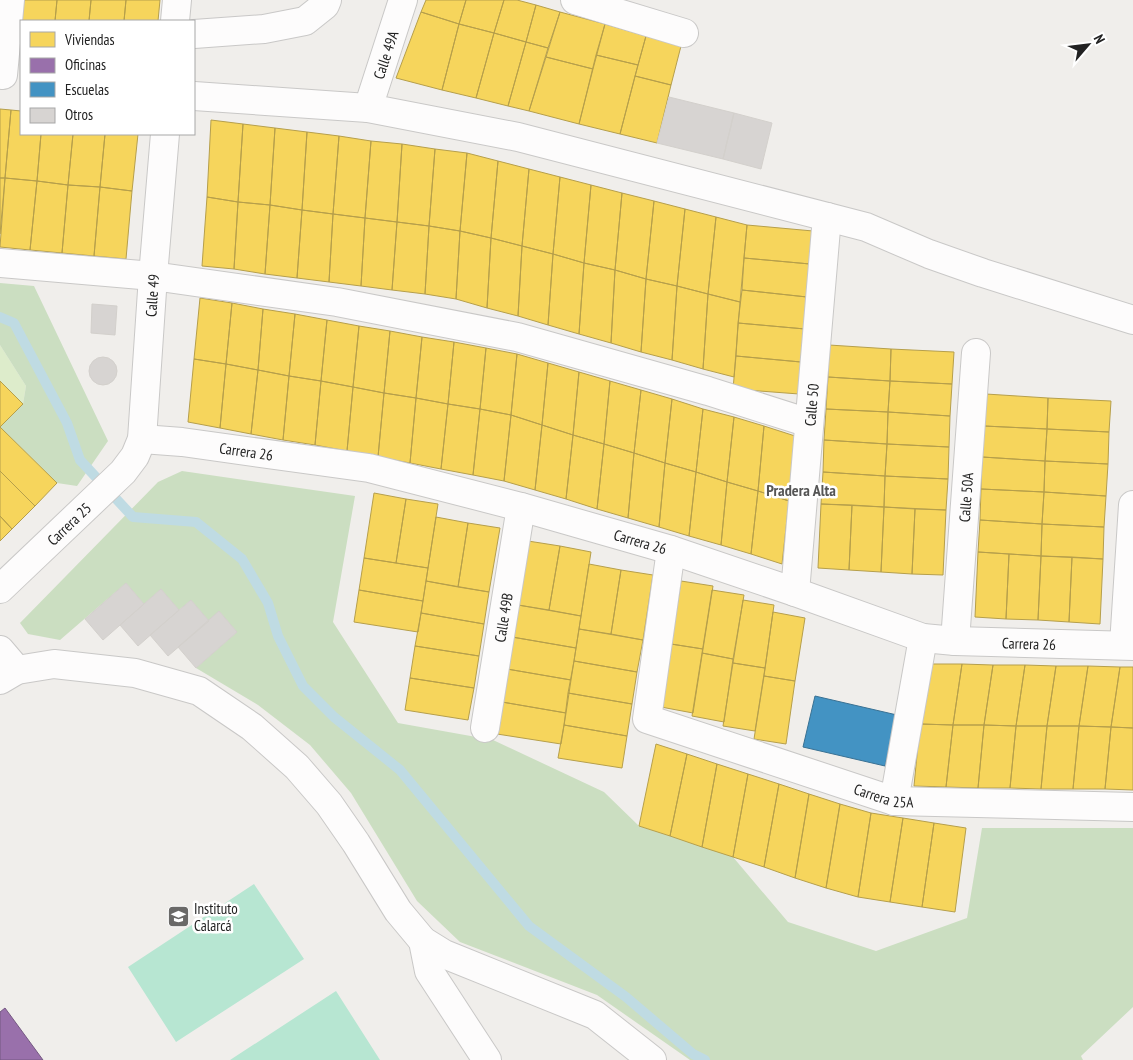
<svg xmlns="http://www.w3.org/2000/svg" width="1133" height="1060" viewBox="0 0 1133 1060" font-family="'PT Sans Narrow',sans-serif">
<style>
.grass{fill:#ddeccb}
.forest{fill:#cbdec1}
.pitch{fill:#b7e6d2}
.homes{fill:#f6d55c;stroke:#b69f4b}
.offices{fill:#9970ab;stroke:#755982}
.schools{fill:#4393c3;stroke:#397193}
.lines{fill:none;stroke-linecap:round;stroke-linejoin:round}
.stream{stroke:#bfdbe3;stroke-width:10}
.building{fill:#d7d4d2;stroke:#d3d0cc}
.minor-casing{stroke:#c9c8c7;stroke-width:30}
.minor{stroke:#fdfcfc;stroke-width:28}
.labels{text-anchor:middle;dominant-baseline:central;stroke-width:5;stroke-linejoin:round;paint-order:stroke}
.street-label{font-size:15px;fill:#222;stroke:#fff}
.poi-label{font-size:15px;fill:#222;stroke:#fff;text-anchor:start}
.neighbourhood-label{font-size:16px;font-weight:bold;fill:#555;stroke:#fff}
</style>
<rect width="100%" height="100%" fill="#f0eeeb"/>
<!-- grass -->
<path class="grass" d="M0,345L26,386L23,404L0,381Z"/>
<!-- forest -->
<path class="forest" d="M0,283L34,286L108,441L77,486L57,483L0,427L23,404L26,386L0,345Z
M182,471L355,496L333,622L398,723L493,740L604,792L639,826L733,857L788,922L876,951L967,918L982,828H1133V1007L1081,1056L1083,1060H690L597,995L460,942L417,901L351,793L310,745L258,705L196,668L237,632L219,611L209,621L191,600L179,610L161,589L144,604L126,583L60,640L28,634L20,623L158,482Z"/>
<!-- pitch -->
<path class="pitch" d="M254,884L304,959L176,1042L128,967Z
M336,991L380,1060H230Z"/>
<!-- homes -->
<path class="homes" d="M23,0H57L55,21H21V46H19Z
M57,0H91L89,21H55Z
M91,0H126L124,21H89Z
M126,0H160L158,21H124Z
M426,0H466L459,24L421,12Z
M466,0H504L494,33L459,24Z
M504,0H517L536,5L526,42L494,33Z
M536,5L560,12L548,48L526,42Z
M421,12L459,24L442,90L396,78Z
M560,12L605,24L593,69L546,57Z
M459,24L494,33L476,98L442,90Z
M605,24L646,36L638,65L596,55Z
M494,33L526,42L508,106L476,98Z
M646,36L681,46L671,85L635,76Z
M526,42L548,48L529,111L508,106Z
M596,55L638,65L620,134L579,124Z
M546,57L593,69L579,124L529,111Z
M635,76L671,85L657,143L620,134Z
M0,109L11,110L5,178H0Z
M11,110L21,111V134H41L37,181L5,178Z
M211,120L243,124L238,202L207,197Z
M243,124L275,128L270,205L238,202Z
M275,128L307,132L302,210L270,205Z
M307,132L339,136L333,214L302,210Z
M41,134H73L68,185L37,181Z
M73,134H105L100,187L68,185Z
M105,134H138L132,191L100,187Z
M339,136L371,141L365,218L333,214Z
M371,141L402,144L397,222L365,218Z
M402,144L435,149L429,226L397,222Z
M435,149L467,153L460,231L429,226Z
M467,153L498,161L491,238L460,231Z
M498,161L529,169L522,246L491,238Z
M529,169L560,177L553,254L522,246Z
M560,177L591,185L584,263L553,254Z
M0,178H5L0,234Z
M5,178L37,181L30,250L0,247Z
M37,181L68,185L62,253L30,250Z
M68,185L100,187L94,256L62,253Z
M591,185L622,193L615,270L584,263Z
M100,187L132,191L126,259L94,256Z
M622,193L654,201L646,279L615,270Z
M207,197L238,202L234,269L202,266Z
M654,201L685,209L677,286L646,279Z
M238,202L270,205L265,274L234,269Z
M270,205L302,210L297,278L265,274Z
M685,209L716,217L708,294L677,286Z
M302,210L333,214L329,282L297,278Z
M333,214L365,218L361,286L329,282Z
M716,217L747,225L740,302L708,294Z
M365,218L397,222L392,290L361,286Z
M397,222L429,226L425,294L392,290Z
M747,225L813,231L810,264L744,258Z
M429,226L460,231L456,299L425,294Z
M460,231L491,238L487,308L456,299Z
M491,238L522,246L518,316L487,308Z
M522,246L553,254L548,325L518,316Z
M553,254L584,263L579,334L548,325Z
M744,258L810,264L807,297L742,290Z
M584,263L615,270L611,343L579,334Z
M615,270L646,279L641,352L611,343Z
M646,279L677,286L672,360L641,352Z
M677,286L708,294L703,369L672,360Z
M742,290L807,297L805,329L738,323Z
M708,294L740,302L734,377L703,369Z
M200,298L232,303L226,364L194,359Z
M232,303L263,309L258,370L226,364Z
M263,309L295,314L289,376L258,370Z
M295,314L327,320L321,381L289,376Z
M327,320L359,326L353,387L321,381Z
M738,323L805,329L801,362L736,356Z
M359,326L390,331L384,393L353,387Z
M390,331L422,337L416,398L384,393Z
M422,337L454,342L448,404L416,398Z
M454,342L486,348L480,409L448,404Z
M829,345L891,349L890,381L828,377Z
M486,348L517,354L511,415L480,409Z
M891,349L954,352L952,384L890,381Z
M517,354L548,363L542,425L511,415Z
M736,356L801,362L799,394L733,389Z
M194,359L226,364L220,428L188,422Z
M548,363L579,372L573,435L542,425Z
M226,364L258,370L251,434L220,428Z
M258,370L289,376L283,440L251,434Z
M579,372L610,381L604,444L573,435Z
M289,376L321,381L315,445L283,440Z
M828,377L890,381L888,412L826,409Z
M0,381L23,404L0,427Z
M321,381L353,387L347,451L315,445Z
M610,381L641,390L634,453L604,444Z
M890,381L952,384L950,416L888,412Z
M353,387L384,393L378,457L347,451Z
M641,390L672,399L665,463L634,453Z
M384,393L416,398L410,463L378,457Z
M986,394L1048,398L1047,429L984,426Z
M416,398L448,404L441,469L410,463Z
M1048,398L1111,401L1109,432L1047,429Z
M672,399L703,409L696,472L665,463Z
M448,404L480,409L473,475L441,469Z
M480,409L511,415L504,481L473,475Z
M703,409L734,417L727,482L696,472Z
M826,409L888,412L887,444L824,440Z
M888,412L950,416L949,447L887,444Z
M511,415L542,425L535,490L504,481Z
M734,417L764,426L758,491L727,482Z
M542,425L573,435L566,499L535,490Z
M764,426L795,436L789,501L758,491Z
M984,426L1047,429L1045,461L982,457Z
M0,427L57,483L35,506L0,471Z
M1047,429L1109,432L1108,464L1045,461Z
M573,435L604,444L597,509L566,499Z
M824,440L887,444L885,476L823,472Z
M604,444L634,453L628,518L597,509Z
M887,444L949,447L948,479L885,476Z
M634,453L665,463L659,527L628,518Z
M982,457L1045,461L1044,492L981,489Z
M1045,461L1108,464L1106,496L1044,492Z
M665,463L696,472L689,536L659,527Z
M0,471L35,506L12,529L0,516Z
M696,472L727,482L721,545L689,536Z
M823,472L885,476L884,507L821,504Z
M885,476L948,479L946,510L884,507Z
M727,482L758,491L751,554L721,545Z
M981,489L1044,492L1042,524L980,520Z
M758,491L789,501L782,564L751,554Z
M1044,492L1106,496L1104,527L1042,524Z
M374,493L406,499L396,563L364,558Z
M406,499L438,504L428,568L396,563Z
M821,504L852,505L849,570L818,568Z
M852,505L884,507L881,572L849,570Z
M884,507L915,509L912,574L881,572Z
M915,509L946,510L943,575L912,574Z
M0,516L12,529L0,541Z
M436,517L468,523L458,587L426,581Z
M980,520L1042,524L1041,556L978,552Z
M468,523L500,528L489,592L458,587Z
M1042,524L1104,527L1103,559L1041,556Z
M528,541L560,546L549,610L518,605Z
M560,546L591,552L581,616L549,610Z
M978,552L1009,554L1006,619L975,617Z
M1009,554L1041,556L1038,620L1006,619Z
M1041,556L1072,557L1069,622L1038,620Z
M1072,557L1103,559L1100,624L1069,622Z
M364,558L428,568L423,601L359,590Z
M589,564L621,570L611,634L579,629Z
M621,570L653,575L643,640L611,634Z
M426,581L489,592L484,624L421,613Z
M681,581L713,586L703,649L671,644Z
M359,590L423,601L418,632L354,622Z
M712,590L744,595L733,659L702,653Z
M743,600L774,605L765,668L733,663Z
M518,605L581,616L576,648L512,637Z
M773,612L805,618L795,681L764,676Z
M421,613L484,624L479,656L415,646Z
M579,629L643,640L637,672L574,661Z
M512,637L576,648L571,680L507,669Z
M671,644L703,649L693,713L661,707Z
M415,646L479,656L474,688L410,678Z
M702,653L733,659L724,722L692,716Z
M574,661L637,672L632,704L568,693Z
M733,663L765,668L755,731L723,726Z
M930,664H962L953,725L920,724Z
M962,664L993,665L984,725H953Z
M993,665H1025L1016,726L984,725Z
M1025,665L1056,666L1047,726H1016Z
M1056,666H1088L1079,726H1047Z
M1088,666L1120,667L1111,727L1079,726Z
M1120,667H1133V728L1111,727Z
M507,669L571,680L566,713L502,702Z
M764,676L795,681L786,744L754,739Z
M410,678L474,688L468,720L405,710Z
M568,693L632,704L627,736L564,725Z
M502,702L566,713L561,744L497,734Z
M920,724L953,725L946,787L914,786Z
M564,725L627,736L622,768L558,758Z
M953,725H984L978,788L946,787Z
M984,725L1016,726L1010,788H978Z
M1016,726H1047L1041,789L1010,788Z
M1047,726H1079L1073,789H1041Z
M1079,726L1111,727L1105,789H1073Z
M1111,727L1133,728V790L1105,789Z
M656,744L687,754L670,836L639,826Z
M687,754L717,764L702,847L670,836Z
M717,764L748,774L733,857L702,847Z
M748,774L779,784L764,867L733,857Z
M779,784L809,794L795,878L764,867Z
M809,794L840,804L826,888L795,878Z
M840,804L871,813L858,897L826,888Z
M871,813L903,818L890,902L858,897Z
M903,818L934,823L922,907L890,902Z
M934,823L966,828L955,912L922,907Z"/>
<!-- offices -->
<path class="offices" d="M5,1008L43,1060H0V1012Z"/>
<!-- schools -->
<path class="schools" d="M815,696L897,715L885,766L803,747Z"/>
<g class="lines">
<!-- stream -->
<path class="stream" d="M0,317L14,323L67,423L80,460L133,517L196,522L242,559L268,603L278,636L303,686L334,717L400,770L529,926L626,997L693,1054L705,1060"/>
</g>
<!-- building -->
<path class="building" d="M669,97L734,113L723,159L657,143Z
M734,113L772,123L761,169L723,159Z
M92,304L117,306L115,335L91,333Z
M89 371a14 14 0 1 1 28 0a14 14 0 1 1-28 0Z
M126,583L144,604L103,640L85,619Z
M161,589L179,610L138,646L120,625Z
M191,600L209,621L168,656L150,635Z
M219,611L237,632L196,668L178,647Z"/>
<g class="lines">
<defs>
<g id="minor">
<path d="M575,0L684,33"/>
<path d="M175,21L177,0"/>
<path d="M194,34L264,29L305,21L325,5L327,0"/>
<path d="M3,75L10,0"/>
<path d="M194,96L368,108L518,137L866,227L929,254L983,273L1133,320"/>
<path id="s1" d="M368,108L403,0"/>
<path d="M0,263L153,276L337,302L517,337L708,391L809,423"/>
<path id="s2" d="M142,439L182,442L369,468L521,507L671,550L795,592L923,638L955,641L1133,646"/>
<path id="s3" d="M671,550L647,719L894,801L1133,807"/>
<path id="s4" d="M0,589L123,472L135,456L142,439L153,276L165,134"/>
<path id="s5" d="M795,592L827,217"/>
<path id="s6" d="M955,641L976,353"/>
<path d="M1124,645L1133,505"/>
<path d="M0,650L17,670"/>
<path d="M0,680L17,670L54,664L135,673L199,691L252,727L297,767L329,804L356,843L398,911L423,941L444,954L595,1015L652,1060"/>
<path id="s7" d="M485,728L521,507"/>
<path d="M894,801L923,638"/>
<path d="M423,941L429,971L487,1060"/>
</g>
</defs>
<!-- minor casing -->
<use href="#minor" class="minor-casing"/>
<!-- minor -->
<use href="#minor" class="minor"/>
</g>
<!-- icons -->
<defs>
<symbol id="university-square" viewBox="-11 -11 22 22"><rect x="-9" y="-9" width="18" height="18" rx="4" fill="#6a6968" stroke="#fff"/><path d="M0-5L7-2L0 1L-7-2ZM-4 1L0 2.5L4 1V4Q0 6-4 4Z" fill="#fff"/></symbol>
</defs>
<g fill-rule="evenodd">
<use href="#university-square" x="166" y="904" width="25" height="25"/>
</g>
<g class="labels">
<!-- street labels -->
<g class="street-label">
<text stroke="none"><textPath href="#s1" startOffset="56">Calle 49A</textPath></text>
<text stroke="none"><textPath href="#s4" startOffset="352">Calle 49</textPath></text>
<text stroke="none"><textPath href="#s5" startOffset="188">Calle 50</textPath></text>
<text stroke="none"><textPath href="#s2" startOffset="105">Carrera 26</textPath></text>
<text stroke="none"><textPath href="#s6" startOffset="144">Calle 50A</textPath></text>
<text stroke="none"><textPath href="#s4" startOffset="95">Carrera 25</textPath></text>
<text stroke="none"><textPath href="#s2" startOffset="510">Carrera 26</textPath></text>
<text stroke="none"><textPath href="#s7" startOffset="112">Calle 49B</textPath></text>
<text stroke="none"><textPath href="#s2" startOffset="915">Carrera 26</textPath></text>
<text stroke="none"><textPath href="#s3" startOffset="420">Carrera 25A</textPath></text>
</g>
<!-- poi labels -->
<g class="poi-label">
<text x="194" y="908">Instituto<tspan x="194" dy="17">Calarcá</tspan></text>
</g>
<!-- neighbourhood labels -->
<g class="neighbourhood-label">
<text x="801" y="490">Pradera Alta</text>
</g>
</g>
<!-- legend -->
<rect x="20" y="20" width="175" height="115" fill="#ffffff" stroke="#a7a7a7"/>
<rect x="30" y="32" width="25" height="15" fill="#f6d55c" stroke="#a7a7a7"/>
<text x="65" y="45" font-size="15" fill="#222222">Viviendas</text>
<rect x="30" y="58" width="25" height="15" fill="#9970ab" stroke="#a7a7a7"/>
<text x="65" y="70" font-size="15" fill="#222222">Oficinas</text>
<rect x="30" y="82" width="25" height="15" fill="#4393c3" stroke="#a7a7a7"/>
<text x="65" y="95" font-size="15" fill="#222222">Escuelas</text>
<rect x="30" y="108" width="25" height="15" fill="#d7d4d2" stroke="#a7a7a7"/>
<text x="65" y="120" font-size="15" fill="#222222">Otros</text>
<!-- north arrow -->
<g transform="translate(1088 45) rotate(62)" stroke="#ffffff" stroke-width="4" paint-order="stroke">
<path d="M0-4L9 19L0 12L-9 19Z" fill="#222222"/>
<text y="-8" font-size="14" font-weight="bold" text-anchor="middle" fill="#222222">N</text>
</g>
</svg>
